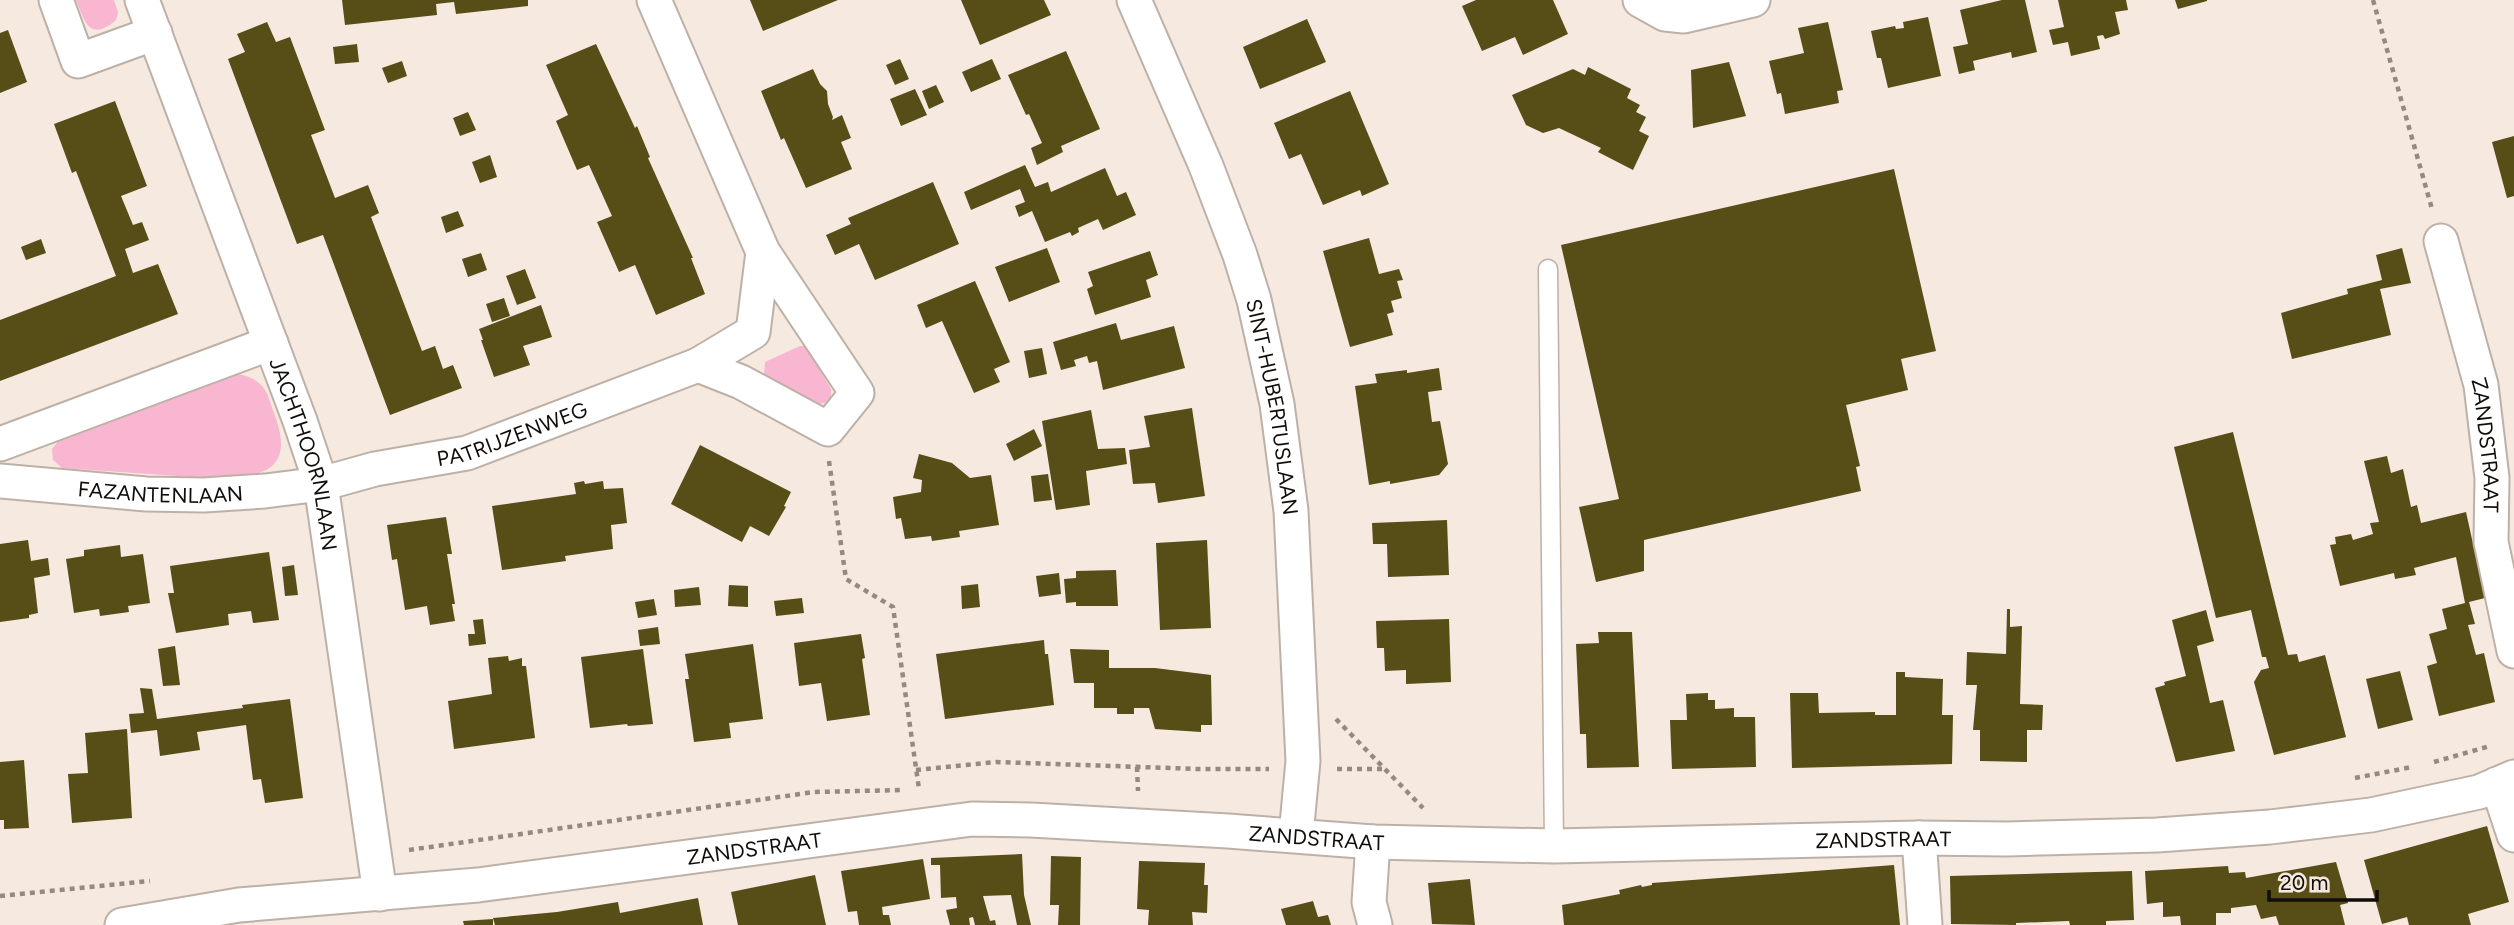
<svg xmlns="http://www.w3.org/2000/svg" width="2514" height="925" viewBox="0 0 2514 925" font-family="Figtree,sans-serif">
<style>
.green{fill:#f9b6d0}
.building{fill:#574d17}
.lines{fill:none;stroke-linecap:round;stroke-linejoin:round}
.service-casing{stroke:#bdb1a7;stroke-width:21}
.minor-casing{stroke:#bdb1a7;stroke-width:37}
.path{stroke:#938a83;stroke-width:4.5;stroke-dasharray:5 5;stroke-linecap:butt}
.service{stroke:#fff;stroke-width:18}
.minor{stroke:#fff;stroke-width:33}
.labels{text-anchor:middle;dominant-baseline:central;stroke-width:7;stroke-linejoin:round;paint-order:stroke}
.street-label{font-size:21px;fill:#110d0a;stroke:#f6e9df}
</style>
<rect width="100%" height="100%" fill="#f6e9df"/>
<!-- green -->
<path class="green" d="M76,0H114L118,12L116,20C90,42 85,23 76,0Z
M800,346H805L807,348L831,389V397L825,403L817,404L764,374L765,362Z
M235,374C245,375 252,377 260,384C268,391 270,403 274,413C283,437 289,466 255,474C227,481 193,477 164,475C130,473 96,470 62,468L53,460L52,449L61,438Z"/>
<!-- building -->
<path class="building" d="M342,0H528V6L456,14L454,2L436,4L437,15L345,25Z
M750,0H838L763,31Z
M961,0H1044L1051,15L980,45Z
M1476,0H1553L1568,34L1523,55L1515,37L1482,51L1462,6Z
M2002,0H2025L2037,52L2012,58L2011,52L1973,61L1975,70L1959,74L1953,47L1968,44L1960,10Z
M2058,0H2126L2128,10L2115,12L2120,34L2105,39L2103,35L2097,36L2100,49L2071,56L2068,42L2053,45L2049,30L2064,27Z
M2175,0H2207V1L2178,9Z
M1928,17L1941,76L1888,88L1881,58H1877L1871,31L1895,26L1896,29L1904,28L1903,22Z
M1307,19L1326,62L1260,89L1243,47Z
M267,22L276,42L290,37L325,130L311,135L335,198L368,185L379,213L371,217L422,351L435,346L443,369L453,365L462,388L390,415L323,235L297,244L228,59L245,52L237,34Z
M1828,22L1843,90L1837,91L1839,103L1785,114L1781,93L1777,94L1769,61L1804,53L1798,28Z
M8,30L27,82L0,93V33Z
M357,44L359,62L335,64L333,47Z
M596,44L635,128L637,126L650,157L648,158L693,258H691L705,294L656,315L635,265L619,272L597,222L612,216L589,165L577,170L556,121L568,115L546,65Z
M1066,51L1100,129L1061,146L1063,152L1037,165L1031,148L1042,143L1029,114L1026,115L1008,75Z
M900,59L909,79L895,85L886,65Z
M992,59L1001,79L971,92L962,72Z
M402,61L407,76L388,83L382,68Z
M1729,62L1746,116L1693,128L1691,70Z
M1588,67L1631,89L1627,98L1640,105L1636,112L1646,117L1639,131L1649,136L1633,170L1598,152L1601,148L1559,128L1543,133L1526,125L1512,95L1573,69L1585,75Z
M813,69L820,84L827,91L828,104L833,117L832,120L842,115L851,138L841,142L852,169L806,188L784,138L781,140L761,91Z
M936,85L944,102L929,109L922,91Z
M915,89L927,115L901,126L890,99Z
M1350,91L1389,184L1362,196L1360,190L1323,205L1301,154L1289,159L1274,123Z
M115,101L147,186L121,196L133,225L142,222L149,240L125,249L133,273L158,264L178,314L0,381V320L116,276L76,171L72,173L54,124Z
M468,112L476,130L460,136L453,118Z
M2514,136V196L2507,198L2492,142Z
M490,155L497,177L480,183L472,162Z
M1025,165L1035,187L1048,182L1051,192L1105,168L1117,196L1126,192L1136,215L1103,230L1098,219L1078,228L1079,232L1072,236L1070,232L1045,242L1032,211L1019,217L1015,206L1025,202L1020,189L971,210L964,192Z
M1894,169L1936,351L1901,359L1908,390L1846,405L1860,466L1856,467L1861,491L1644,540V571L1596,582L1579,507L1619,499L1561,245Z
M933,182L959,244L875,280L859,244L835,255L826,235L851,224L848,218Z
M458,211L464,226L446,233L441,217Z
M1369,238L1379,274L1399,269L1403,280L1397,281L1402,298L1391,301L1394,312L1387,314L1393,335L1350,347L1323,251Z
M41,239L46,253L26,260L21,247Z
M1047,248L1060,282L1009,302L995,267Z
M2402,248L2411,283L2380,289L2391,335L2292,359L2281,313L2348,294L2347,289L2382,280L2376,255Z
M1150,251L1158,275L1146,280L1151,297L1095,315L1087,289L1093,286L1088,272Z
M481,253L487,270L468,277L462,259Z
M525,269L536,298L517,305L506,276Z
M975,281L1010,362L994,369L1000,382L974,393L942,321L926,328L917,305Z
M504,298L510,316L492,322L486,304Z
M541,305L552,337L523,346L530,365L494,377L481,340H483L479,329Z
M1116,323L1121,340L1174,326L1185,368L1103,390L1097,361L1089,363L1087,356L1074,360L1076,366L1061,370L1053,342Z
M1042,348L1047,374L1029,378L1024,351Z
M1439,368L1442,390L1428,392L1432,422L1440,421L1448,464L1439,475L1390,484V481L1369,485L1355,386L1377,383L1375,374L1407,370V373Z
M1192,408L1205,496L1158,503L1155,483L1133,484L1129,450L1150,447L1144,416Z
M1091,410L1098,449L1125,448L1127,464L1086,471L1090,505L1056,510L1042,421Z
M1034,429L1042,446L1014,461L1006,444Z
M2233,432L2288,655L2297,654L2299,662L2325,655L2346,737L2274,755L2254,682L2261,670L2269,668L2266,657H2262L2251,610L2216,618L2174,447Z
M700,445L791,492L784,506L786,507L769,536L750,526L742,542L671,504Z
M919,454L952,463L970,478L991,475L999,525L959,531L960,537L932,541L931,536L905,539L901,518L896,519L893,497L921,492L922,480L913,478Z
M2387,456L2391,473L2403,469L2411,507L2417,505L2421,523L2466,512L2485,598L2469,602L2475,624L2468,625L2476,655L2484,653L2495,702L2439,716L2427,666L2437,663L2429,634L2447,629L2442,609L2465,603L2456,557L2414,568L2416,575L2395,579L2394,573L2340,586L2330,545L2336,544L2335,537L2351,534L2353,540L2373,534L2370,523L2379,522L2364,461Z
M1048,474L1052,500L1034,502L1031,476Z
M584,481L585,484L603,481L604,489L623,488L627,523L611,525L613,549L565,556L566,561L502,570L492,506L576,494L574,483Z
M446,517L452,554H447L455,604H452L455,621L430,625L427,606L405,610L397,559L392,560L387,525Z
M1447,520L1449,575L1388,577L1387,544H1373L1372,523Z
M28,540L31,561L48,558L50,575L34,578L38,613L29,615V618L0,622V544Z
M1207,540L1211,628L1160,630L1156,543Z
M120,545L121,557L143,554L150,603L128,606L129,612L100,616L99,609L74,613L66,559L84,556V550Z
M269,552L279,620L253,623L251,611L228,614L229,625L176,633L168,593H174L170,566Z
M294,565L298,595L285,596L282,567Z
M1116,570L1118,606H1076V602L1066,603L1064,579L1076,578V571Z
M1059,573L1061,594L1039,597L1036,576Z
M978,584L980,607L962,609L961,586Z
M729,585L748,586V607L728,606Z
M699,587L701,605L675,607L674,590Z
M802,598L804,613L776,616L774,601Z
M654,599L657,615L638,618L635,602Z
M2007,609H2010V627L2022,626L2020,704L2043,705L2042,730H2027V762L1980,761V730H1973L1977,685H1966L1967,652L2006,654Z
M2206,610L2214,641L2197,646L2210,703L2223,700L2235,751L2176,762L2155,688L2165,685L2164,682L2186,676L2172,620Z
M483,619L486,644L469,646L468,634H475L473,620Z
M1449,619L1451,682L1406,684V670L1385,671L1384,648H1377L1376,621Z
M658,627L660,644L640,646L638,630Z
M1598,632H1632L1639,767L1587,768L1586,734H1580L1576,644L1599,643Z
M861,634L865,658L862,659L870,715L827,721L821,683L799,686L794,643Z
M1044,640L1045,654H1048L1054,705L945,719L936,654Z
M753,644L763,719L729,723L731,738L694,742L685,679H689L685,654Z
M175,646L180,685L163,686L158,649Z
M643,649L653,724L628,726L627,724L590,728L581,657Z
M1070,649L1109,650V668H1155L1211,675L1212,725H1201V732L1155,729L1149,708H1134V714H1117V708H1094V683H1074Z
M508,656L509,661L522,658V666H526L535,738L454,749L448,701L492,694L488,658Z
M2400,671L2413,720L2378,729L2366,679Z
M1896,672H1905V677L1943,679L1942,715H1953L1952,764L1792,768L1790,693H1818L1819,713L1875,712V715H1896Z
M140,688L152,689L157,719L243,708L242,705L290,699L303,798L265,803L261,779L253,780L246,725L197,732L200,750L160,756L157,730L131,733L129,714L144,713Z
M1708,693V700H1715V709L1734,708V717H1755L1756,767L1672,769L1670,720H1687L1686,694Z
M127,729L132,818L72,823L68,774L88,773L85,733Z
M24,760L29,828L4,829V820H0V762Z
M2487,826L2509,902L2468,914L2471,925H2409L2407,917L2382,924L2364,860Z
M1022,854L1024,895L1031,925H1017L1011,895L983,896L990,921L995,920L996,925H975L973,917L969,918L970,925H950L946,910L957,908L956,897L941,898L940,865H931V858Z
M1051,856L1081,857L1080,925H1058L1059,905H1050Z
M923,859L930,899L882,907L883,915H889L891,925H859L857,911L848,912L841,871Z
M1139,861L1205,863L1204,885H1208L1207,913L1192,912L1193,925H1148L1149,910L1137,909Z
M2336,862L2348,903L2340,905L2345,925H2279L2276,916L2261,919L2256,905L2231,908V913H2216V925H2181L2180,916L2163,917V902L2147,904L2145,871L2228,866L2229,873L2245,872L2246,878Z
M1894,865L1900,925H1564L1562,905L1620,894L1619,890L1641,885L1642,887L1652,885V883Z
M2132,871L2134,920L2106,921V925H2070L2069,921L2016,923V925L1951,924L1950,876Z
M815,875L826,925H738L731,892Z
M1470,879L1475,925L1432,924L1428,883Z
M698,898L703,925H495L493,918L557,912L618,902L620,913Z
M1313,901L1318,917L1328,915L1331,925H1286L1281,909Z
M493,919V925H464L463,921Z"/>
<g class="lines">
<defs>
<path id="service" d="M1548,269L1554,846"/>
<g id="minor">
<path d="M56,0L78,61L155,33"/>
<path id="s1" d="M142,0L300,421L321,484L380,894"/>
<path id="s2" d="M1134,0L1206,166L1240,255L1254,300L1277,404L1291,511L1303,761L1296,835"/>
<path d="M1640,0L1665,14L1684,16L1753,0"/>
<path id="s3" d="M2441,241L2481,385L2492,478L2491,542L2514,651"/>
<path d="M698,365L753,332L763,252"/>
<path d="M0,444L271,343"/>
<path id="s4" d="M0,481L146,494L204,495L265,491L321,484L375,469L467,453L698,365L741,382L828,429L857,393L763,252L654,0"/>
<path d="M2497,784L2514,835"/>
<path d="M1919,838L1925,925"/>
<path d="M1373,842L1369,902L1375,925"/>
<path id="s5" d="M122,925L239,905L478,885L972,819L1031,820L1228,831L1373,842L1554,846L1919,838L2007,839L2157,835L2270,827L2371,815L2479,792L2514,777"/>
</g>
</defs>
<!-- service casing -->
<use href="#service" class="service-casing"/>
<!-- minor casing -->
<use href="#minor" class="minor-casing"/>
<!-- path -->
<path class="path" d="M2373,0L2432,209
M829,461L846,579L893,607L919,789
M1336,719L1423,808
M2434,762L2490,746
M1137,767L1138,791
M1337,769H1385
M916,770L996,762L1199,769H1269
M2355,778L2412,767
M409,850L814,792L904,790
M0,896L150,881"/>
<!-- service -->
<use href="#service" class="service"/>
<!-- minor -->
<use href="#minor" class="minor"/>
</g>
<g class="labels">
<!-- street labels -->
<g class="street-label">
<text stroke="none"><textPath href="#s2" startOffset="432">SINT-HUBERTUSLAAN</textPath></text>
<text stroke="none"><textPath href="#s4" startOffset="520">PATRIJZENWEG</textPath></text>
<text stroke="none"><textPath href="#s3" startOffset="210">ZANDSTRAAT</textPath></text>
<text stroke="none"><textPath href="#s1" startOffset="483">JACHTHOORNLAAN</textPath></text>
<text stroke="none"><textPath href="#s4" startOffset="161">FAZANTENLAAN</textPath></text>
<text stroke="none"><textPath href="#s5" startOffset="1202">ZANDSTRAAT</textPath></text>
<text stroke="none"><textPath href="#s5" startOffset="1769">ZANDSTRAAT</textPath></text>
<text stroke="none"><textPath href="#s5" startOffset="637">ZANDSTRAAT</textPath></text>
</g>
</g>
<!-- scale -->
<path d="M2269 890v10h108v-10" fill="none" stroke="#110d0a" stroke-width="3.5"/>
<text x="2280" y="890" font-size="21" fill="#110d0a" stroke="#f6e9df" stroke-width="5" paint-order="stroke">20 m</text>
</svg>
